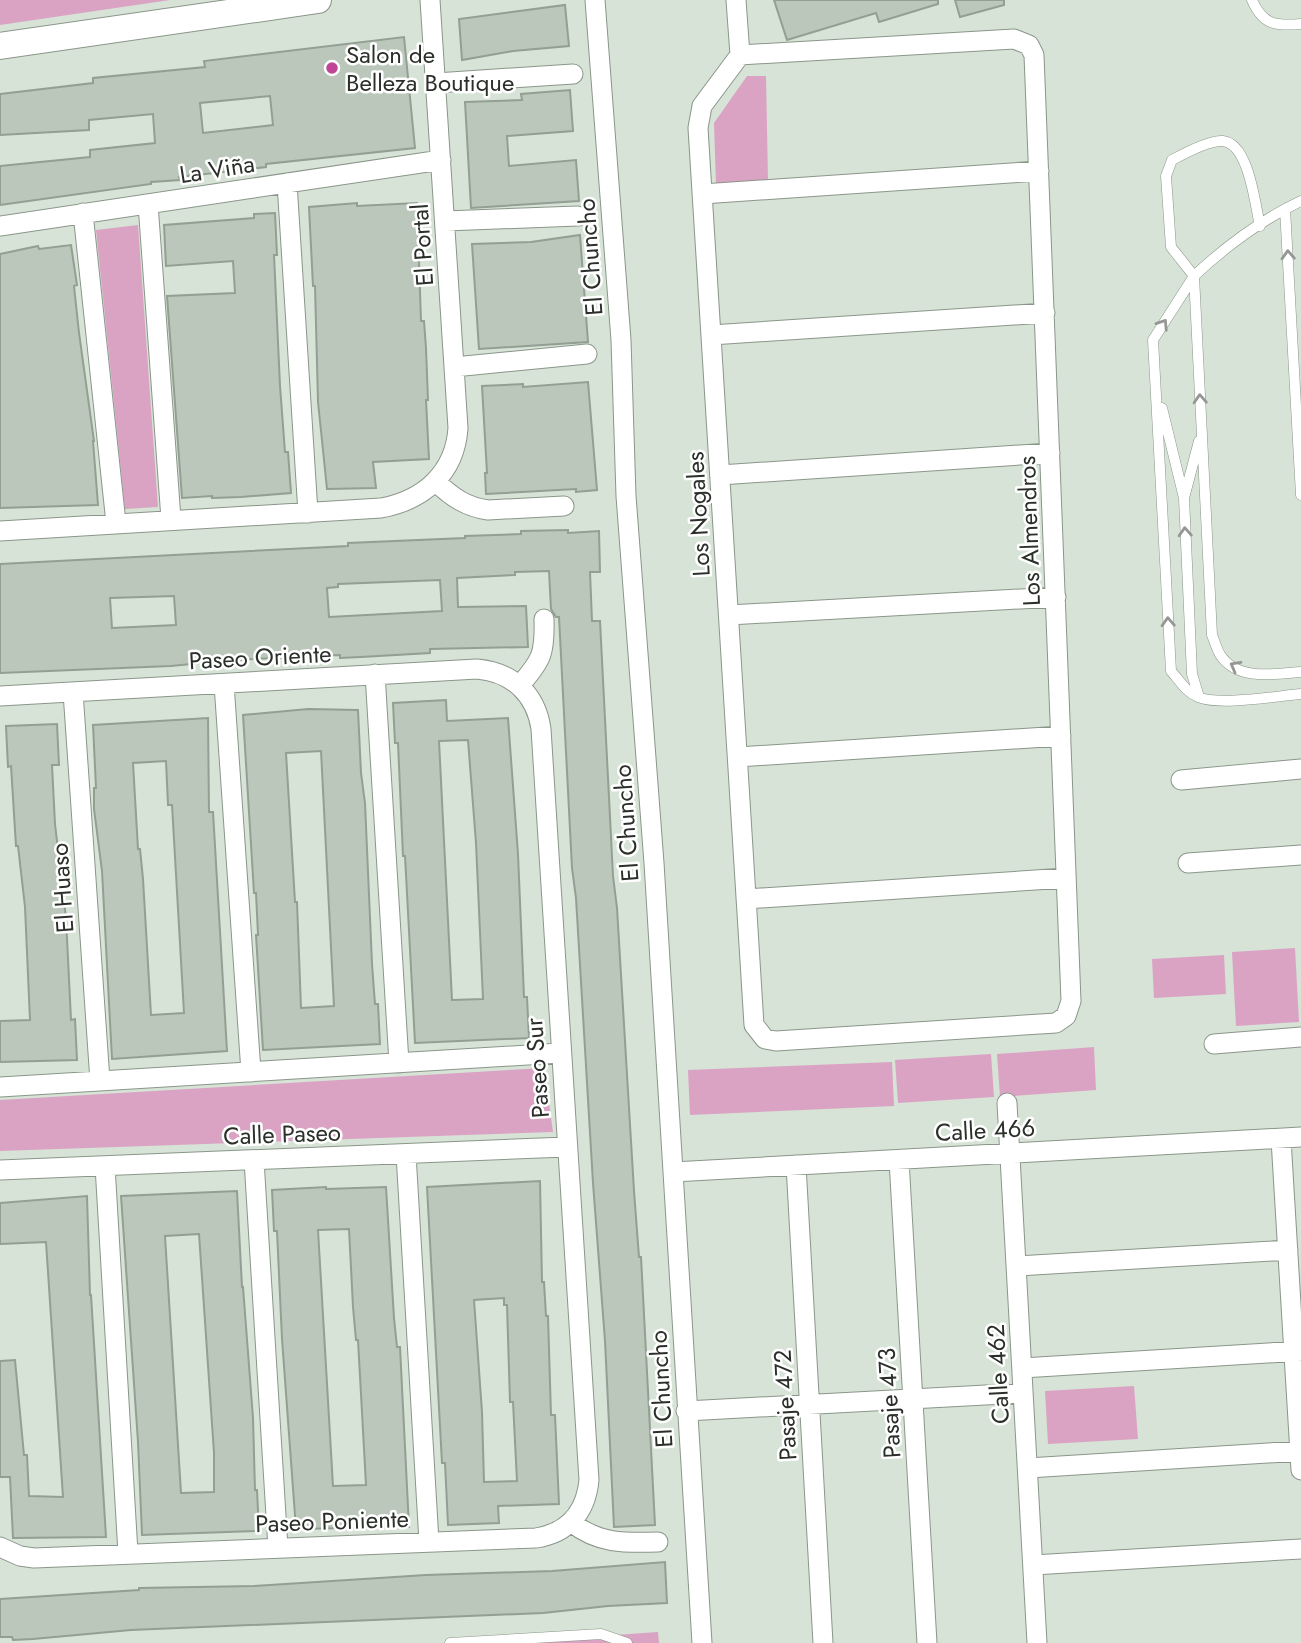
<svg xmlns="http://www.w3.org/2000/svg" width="1301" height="1643" viewBox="0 0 1301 1643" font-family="Jost,sans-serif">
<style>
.green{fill:#daa3c4}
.building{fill:#bbc7ba;stroke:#939f92;stroke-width:2;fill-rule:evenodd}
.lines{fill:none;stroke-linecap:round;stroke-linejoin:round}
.service-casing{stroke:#8b968a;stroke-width:11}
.minor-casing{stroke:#8b968a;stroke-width:21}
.secondary-casing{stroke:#8b968a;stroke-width:28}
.service{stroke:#fff;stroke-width:10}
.minor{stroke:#fff;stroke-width:19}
.secondary{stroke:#fff;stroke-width:26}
.oneway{stroke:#959794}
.poi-dot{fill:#bf4597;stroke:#fff;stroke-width:2.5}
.labels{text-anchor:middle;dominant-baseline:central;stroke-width:5;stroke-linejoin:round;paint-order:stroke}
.poi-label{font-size:24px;fill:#2b2f2a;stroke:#fff;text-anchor:start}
.street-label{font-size:24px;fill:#2b2f2a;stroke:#fff}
</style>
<rect width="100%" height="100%" fill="#d7e3d6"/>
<!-- green -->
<path class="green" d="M0,0H170L0,25Z
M747,76H766L768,180L716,185L714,123Z
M138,225L158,507L125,509L96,230Z
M1295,948L1299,1022L1236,1026L1232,952Z
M1224,955L1226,994L1154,998L1152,959Z
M1094,1047L1096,1090L1000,1097L997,1054Z
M991,1054L994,1097L898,1103L895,1060Z
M892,1062L894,1106L690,1115L688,1070Z
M544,1068L553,1132L0,1151V1100Z
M1134,1386L1138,1439L1048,1444L1045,1391Z
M658,1632L659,1643H501Z"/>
<!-- building -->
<path class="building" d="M774,0H938V4L879,22L876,13L787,40Z
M955,0H1004V5L960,17Z
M565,5L569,46L513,51L462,60L459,19Z
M404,37L415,148L266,164V167L179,177L180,180L151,182V184L0,205V166L90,157V150L155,143L153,114L89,120V130L0,135V94L93,83V78L205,67L204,61ZM270,96L273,125L203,133L200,103Z
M570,90L573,131L507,136L509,166L576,160L579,201L471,208L465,102L522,100L521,94Z
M357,203V206L417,203L421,321H424L426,348L428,400H426L429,459L373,462L376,488L327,489L318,402L315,286H313L309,207Z
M275,213L277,255H274L280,386L285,452H288L291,493L241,497L212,498V496L182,498L167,296L235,293L233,261L166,266L164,225L254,218V214Z
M580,235L588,342L479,349L472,244L531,242Z
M71,245L77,285L74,286L79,333L94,441H93L98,505L0,508V254L38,246L39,249Z
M588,382L597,490L576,492V489L486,494L485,473H487L482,386L523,384V387Z
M568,530V533L599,531L600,572H590L592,621H600L613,876L617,908L634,1191L639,1257H641L655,1525L614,1527L605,1341L593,1183L576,898L572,868L559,617H556L551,609L549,571L515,572V575L457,578L458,607L526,606L528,647L430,649V653L361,657L340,658V655L232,660L171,666L0,673V564L348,546V543L465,538V536L521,534V531ZM440,580L442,611L329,617L327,588L338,587V584ZM174,596L176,625L112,628L110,598Z
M446,700L447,721L508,718L518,854L524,997H527L529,1038L415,1043L405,856H403L398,743H395L393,703ZM468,740L476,843L483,999L452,1000L439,741Z
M308,709L358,710L361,773L365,803L372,964L375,1004H378L380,1044L263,1050L256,935H258L256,893H254L243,715ZM321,751L334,1006L301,1008L297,902H295L286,753Z
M208,718L209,812H213L227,1051L112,1059L102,871L94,809V788H96L93,725ZM166,761L168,805H172L184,1013L151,1015L143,879L140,849H138L133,763Z
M57,724L59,765H52L55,824L66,918L71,1020L75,1019L77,1060L0,1062V1021L30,1020L25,907L18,846H16L11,766L8,767L6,726Z
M540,1181L542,1282H544L546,1316H548L551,1415H555L559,1504L498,1506L499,1523L448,1525L445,1463H442L427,1187ZM504,1298V1305H507L510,1402H513L517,1481L484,1482L482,1412L474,1300Z
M326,1187V1189L386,1187L394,1318L397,1347H400L409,1527L296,1529L282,1339L277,1231H274L272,1190ZM349,1229L353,1307L356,1340H358L366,1485L333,1486L318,1230Z
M237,1191L242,1287H243L253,1418L255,1490H257L259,1531L142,1535L138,1442L121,1196ZM199,1234L214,1453V1492L181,1493L165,1236Z
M87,1196L90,1295H91L106,1537L13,1538L10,1477H0V1361L15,1360L24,1455H27L29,1496L63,1497L46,1242L0,1244V1203Z
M665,1562L667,1603L608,1606L543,1613L131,1630L33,1639L13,1640L12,1637H0V1599L139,1590V1588L254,1586L426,1575L552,1571Z"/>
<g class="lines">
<defs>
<path id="service" d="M1252,0C1263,25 1275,26 1301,24
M1301,201C1263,219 1224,248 1194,276L1212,635C1215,642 1217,651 1221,656C1238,681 1275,674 1301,672
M1285,209L1301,495
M1260,226C1255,204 1249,144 1223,141C1210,140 1183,154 1172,160L1166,176L1171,247L1194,276L1153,340L1171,671C1179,680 1186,692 1198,697C1218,706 1277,696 1301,694
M1162,408L1184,498L1192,674L1199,697
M1184,498L1199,441
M450,1643L601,1634L627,1643"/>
<path id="minor" d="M595,0L621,340L626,496L654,863L702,1643
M736,0L740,55L702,106L698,128L754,1025L765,1039L776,1041L1056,1023L1066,1016L1071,1001L1034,55L1029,45L1014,39L740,55
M436,83L573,74
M287,183L308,513
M702,194L1039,171
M148,204L171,519
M83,213L116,523
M445,221L578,216
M0,226L441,160
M711,335L1045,313
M454,367L587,354
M720,475L1050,453
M436,482C452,497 466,507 488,510L564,506
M0,531L381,508C424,500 455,473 458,428L430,0
M729,615L1056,597
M375,674L399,1063
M224,684L251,1072
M520,685C542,660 545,653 544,619
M73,692L100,1081
M0,696L477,669C512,672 536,694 541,729L589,1480C586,1512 568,1533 536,1538L34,1558L20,1556L0,1547
M738,757L1061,736
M1181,780L1301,769
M1188,863L1301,855
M746,899L1066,878
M1214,1044L1301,1037
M0,1087L560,1053
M1007,1103L1037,1643
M1281,1139L1301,1470
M406,1154L429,1542
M254,1160L278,1548
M899,1160L927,1643
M796,1165L823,1643
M105,1166L128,1553
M0,1170L566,1147
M673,1172L1301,1137
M1017,1266L1288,1250
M1022,1368L1301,1351
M686,1411L1023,1393
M1028,1468L1300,1451
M571,1522C598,1544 625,1543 658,1542
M1033,1565L1301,1549"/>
<path id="secondary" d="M0,46L318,0"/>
</defs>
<!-- service casing -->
<use href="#service" class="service-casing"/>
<!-- minor casing -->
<use href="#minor" class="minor-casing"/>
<!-- secondary casing -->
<use href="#secondary" class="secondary-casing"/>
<!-- service -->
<use href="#service" class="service"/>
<!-- minor -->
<use href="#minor" class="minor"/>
<!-- secondary -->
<use href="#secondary" class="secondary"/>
</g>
<!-- one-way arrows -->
<defs><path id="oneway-chevron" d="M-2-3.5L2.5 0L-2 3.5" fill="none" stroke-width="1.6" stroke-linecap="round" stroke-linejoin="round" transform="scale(1.75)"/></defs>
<g class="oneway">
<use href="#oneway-chevron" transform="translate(1288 255) rotate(-93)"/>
<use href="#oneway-chevron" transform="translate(1163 324) rotate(-57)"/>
<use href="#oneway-chevron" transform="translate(1200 399) rotate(-93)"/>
<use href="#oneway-chevron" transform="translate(1185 532) rotate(-93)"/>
<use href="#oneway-chevron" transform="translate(1168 622) rotate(-93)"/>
<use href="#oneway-chevron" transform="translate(1235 666) rotate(-151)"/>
</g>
<!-- markers -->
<circle class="poi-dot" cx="332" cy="68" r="7"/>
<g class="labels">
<!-- poi labels -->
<g class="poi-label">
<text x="346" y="54">Salon de<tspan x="346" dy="28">Belleza Boutique</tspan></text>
</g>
<!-- street labels -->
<g class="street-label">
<text transform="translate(217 169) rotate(-9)">La Viña</text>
<text transform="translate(422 245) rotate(-94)">El Portal</text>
<text transform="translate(590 257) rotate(-94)">El Chuncho</text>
<text transform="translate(698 514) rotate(-93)">Los Nogales</text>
<text transform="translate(1029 531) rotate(-92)">Los Almendros</text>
<text transform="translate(260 657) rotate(-3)">Paseo Oriente</text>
<text transform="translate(626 823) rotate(-94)">El Chuncho</text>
<text transform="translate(62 888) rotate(-94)">El Huaso</text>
<text transform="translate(537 1068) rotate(-94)">Paseo Sur</text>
<text transform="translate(985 1130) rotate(-3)">Calle 466</text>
<text transform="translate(282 1134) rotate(-2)">Calle Paseo</text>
<text transform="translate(998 1374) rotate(-93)">Calle 462</text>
<text transform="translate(661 1389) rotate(-93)">El Chuncho</text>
<text transform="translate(889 1403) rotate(-93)">Pasaje 473</text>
<text transform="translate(785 1405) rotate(-93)">Pasaje 472</text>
<text transform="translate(332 1521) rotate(-2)">Paseo Poniente</text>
</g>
</g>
</svg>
